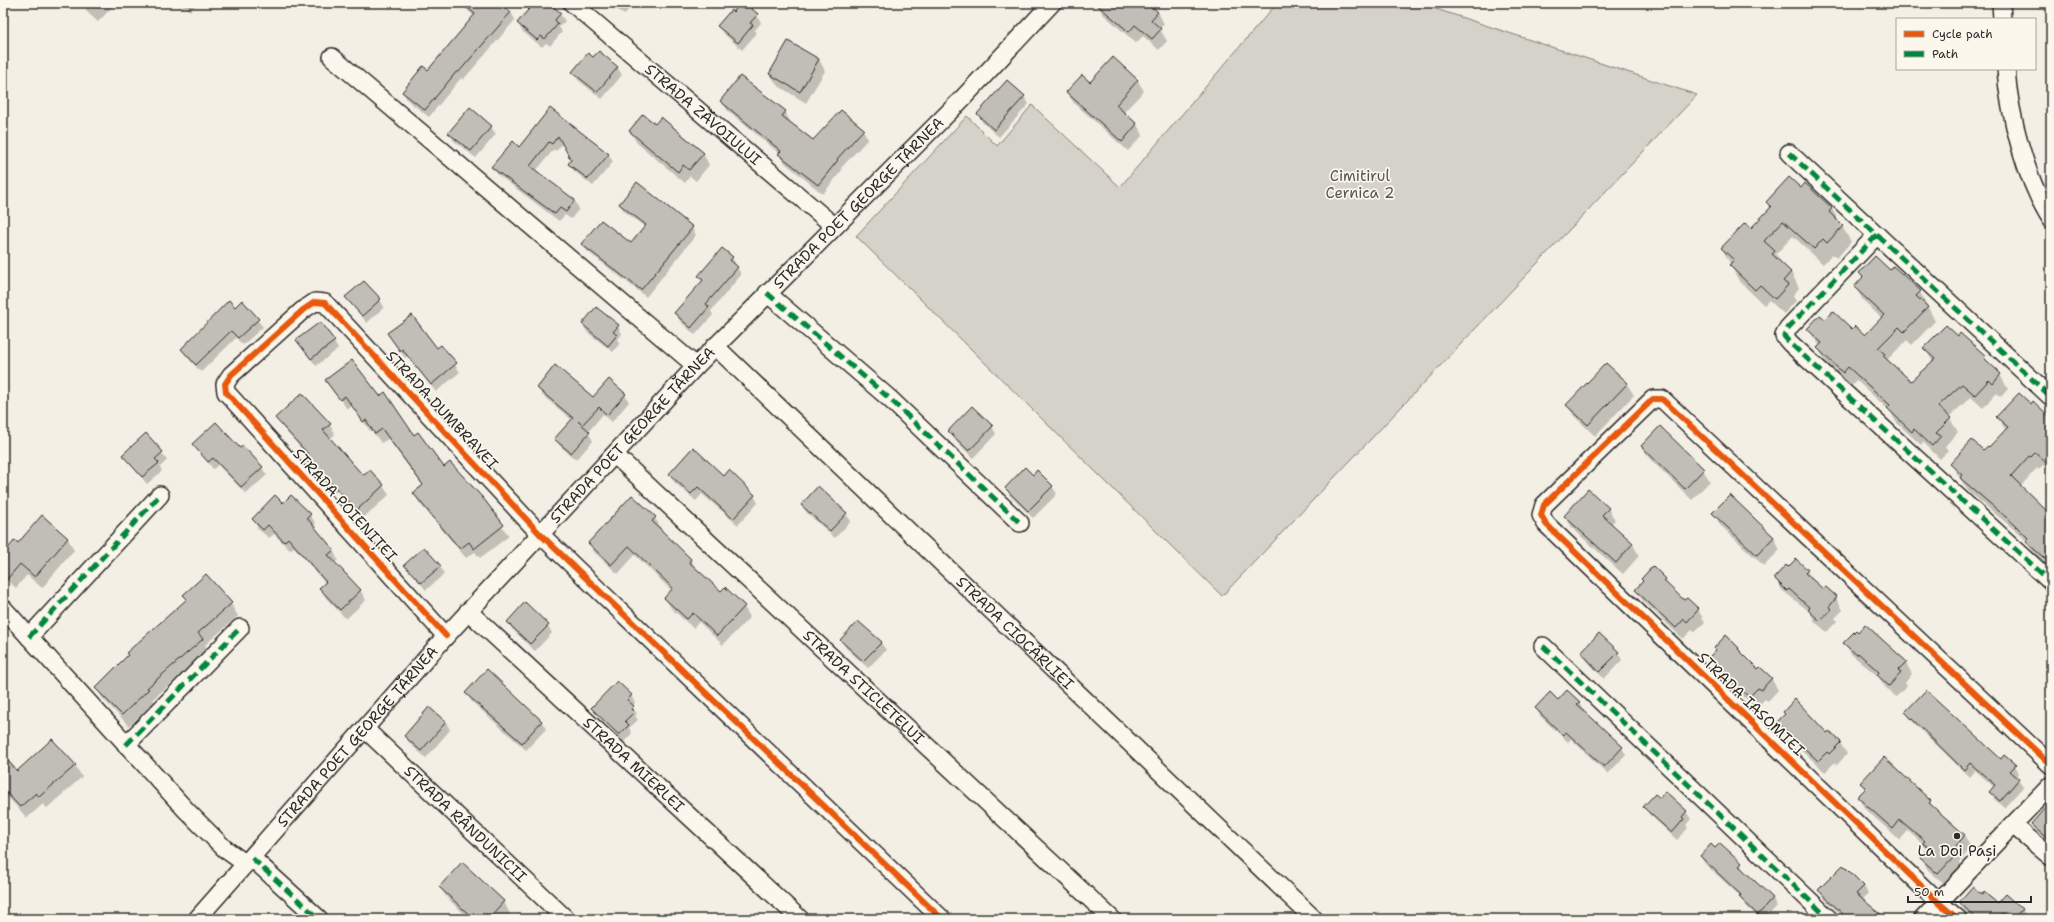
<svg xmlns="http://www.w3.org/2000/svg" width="2054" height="922" viewBox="0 0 2054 922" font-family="'Shantell Sans',sans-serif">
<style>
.green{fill:#d5d2c9;stroke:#807e7a}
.shadow{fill:#0003}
.building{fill:#c0beb6;stroke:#2b2b2b}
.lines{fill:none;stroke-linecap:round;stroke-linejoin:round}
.street-casing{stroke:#2b2b2b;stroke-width:20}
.street{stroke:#fbf7ec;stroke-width:17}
.quiet{stroke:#00873e;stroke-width:5;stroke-dasharray:10 5;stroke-linecap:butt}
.cycleway-casing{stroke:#fbf7ec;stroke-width:8}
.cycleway{stroke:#e8590c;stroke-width:6}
.poi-dot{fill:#2b2b2b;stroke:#fbf7ec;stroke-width:1.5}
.labels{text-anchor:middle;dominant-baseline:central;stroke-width:3.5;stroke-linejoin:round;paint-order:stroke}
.street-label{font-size:15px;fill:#2b2b2b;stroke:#fbf7ec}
.park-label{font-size:15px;fill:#565552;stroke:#fbf7ec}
.poi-label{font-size:15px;fill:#2b2b2b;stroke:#fbf7ec}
</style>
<rect width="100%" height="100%" fill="#f3efe4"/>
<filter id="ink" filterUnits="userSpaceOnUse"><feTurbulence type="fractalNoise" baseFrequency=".025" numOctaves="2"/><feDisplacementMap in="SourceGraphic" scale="8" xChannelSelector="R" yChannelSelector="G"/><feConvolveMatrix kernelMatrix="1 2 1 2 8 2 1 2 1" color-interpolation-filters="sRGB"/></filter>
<g filter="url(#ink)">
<!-- green -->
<path class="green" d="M1277,3H1418L1697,95L1222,596L856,236L967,116L997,146L1032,105L1120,187Z"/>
<!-- shadow -->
<path class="shadow" d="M82,3H116L98,22L88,13Z
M180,3H197L190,11Z
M459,3H500L511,12L515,20L463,80L461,78L429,117L407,100L403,92L428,72L474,16Z
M535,3H548L560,14L565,21L559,27L562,32L550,46L546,43L542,47L522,31L518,23Z
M609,3H634L624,15Z
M742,3L757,15L761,23L755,30L756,34L742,50L723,33L718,26Z
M1096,3H1147L1158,12L1164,24L1160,29L1167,41L1159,50L1143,36L1136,43L1103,14Z
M1113,58L1138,81L1144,91L1123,113L1137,125L1143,135L1128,151L1073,102L1067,92L1090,83Z
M594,59L617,67L622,75L602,99L578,80L573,72Z
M819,59L825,71L806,103L777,85L770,74Z
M1024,97L1029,104L999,137L982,122L978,114Z
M722,101L785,112L790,121L789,123L813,142L863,130L868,139L841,168L842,170L823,194L785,163L780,154L727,110Z
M3,107L6,112L3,114Z
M550,109L608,154L613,162L593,186L574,171L569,164L572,160L563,143L556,151L554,149L536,171L575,201L579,209L571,219L565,215L559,221L497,174L493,167L520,148Z
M655,125L703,153L709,165L696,181L690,176L685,183L637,143L630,131Z
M491,127L496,134L476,158L454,141L450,133Z
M1805,184L1832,209L1851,242L1837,258L1832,254L1823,264L1793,236L1776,254L1781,263L1791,272L1799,288L1793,295L1796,301L1784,314L1769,300L1764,305L1739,281L1722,248L1751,230L1771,209L1767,202L1801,189Z
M620,204L692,228L696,235L646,297L587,251L582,244L631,245L645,227L624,211Z
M732,257L741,275L711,311L713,315L695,335L680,321L675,313L703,282L699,276Z
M1890,271L1920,292L1935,321L1912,345L1907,340L1887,360L1911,382L1933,362L1925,349L1958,337L1985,357L1990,365L2000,375L2008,389L2001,397L1997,393L1983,408L1971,397L1949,417L1958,432L1945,446L1948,451L1940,459L1923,442L1921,445L1896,422L1890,411L1856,380L1851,386L1826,362L1818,348L1820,346L1808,329L1825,321L1865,337L1882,319L1863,300L1855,287L1863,278L1860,273Z
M346,297L380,300L384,307L367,323Z
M242,302L263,327L243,345L236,338L201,372L187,357L182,349Z
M583,324L618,326L622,334L618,339L620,343L613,352L587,332Z
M388,334L437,350L441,346L460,372L436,392L407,356L405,358Z
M297,340L334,342L338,349L316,366Z
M327,380L380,397L444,468L482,499L509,536L480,558L475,552L466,558L420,504L414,494L423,486L388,439L381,443L372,430L370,431L352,405L347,409Z
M1627,384L1634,395L1595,436L1574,416L1567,405Z
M538,388L593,398L625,395L629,402L612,422L603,414L588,432L593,441L576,460L560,446L556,439L572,420L542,395Z
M302,395L330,425L335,434L330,439L364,476L370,471L383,486L389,495L362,519L337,491L334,493L312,468L306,459L309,457L282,427L277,418Z
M2031,406L2051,419V472L2043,465L2039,470L2037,468L2021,486L2051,515V569L2035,555L2023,537L1968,491L1951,464L1989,448L2006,431L1998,417Z
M992,426L996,434L973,458L954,439L949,432Z
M146,435L167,460L160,467L162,471L147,484L123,455Z
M193,444L240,450L242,447L262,468L267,475L246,494L218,465L213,469Z
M1642,446L1703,470L1710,481L1692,500L1649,458Z
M670,474L724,477L754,495L758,503L738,525L702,494L696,501L674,482Z
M1033,476L1052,486L1057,494L1033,518L1010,496L1006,488Z
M1730,496L1774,538L1780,550L1764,566L1720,525L1714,513Z
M291,497L310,515L316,524L313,527L333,550L338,560L334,563L360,590L366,600L346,619L326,598L321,589L326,584L294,547L290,550L274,534L269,538L258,529L253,519L283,505Z
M802,505L846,514L851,521L835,538L807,513Z
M1608,508L1615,520L1611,524L1633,544L1639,556L1623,574L1572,528L1566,516Z
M42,517L68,539L74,550L42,588L27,575L16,588L3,576V555L18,544Z
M655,518L661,528L659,530L691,560L696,569L721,592L744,607L750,617L723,645L699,622L693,628L671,608L665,598L672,591L635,555L618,574L595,553L589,543Z
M405,565L440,566L444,574L426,590Z
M1807,571L1814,582L1823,591L1826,588L1836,598L1843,610L1835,618L1837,621L1827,632L1815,622L1810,612L1782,590L1775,578Z
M206,576L231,604L238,616L205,645L209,651L153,699L155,702L129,726L103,699L96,688L187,601L184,595Z
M1642,579L1665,580L1669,587L1684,602L1698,610L1705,622L1694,632L1692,630L1683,639L1643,601L1636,590L1643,582Z
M508,622L548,626L552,633L535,651L512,629Z
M858,622L881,643L886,650L868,668L846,648L841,640Z
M1845,643L1906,663L1912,674L1905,683L1907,686L1896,697L1885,687L1879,677L1851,654Z
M1739,648L1743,656L1758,670L1771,678L1778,690L1768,701L1765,699L1756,708L1716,670L1710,658Z
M1582,653H1618L1622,660L1604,679L1586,660Z
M488,671L542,722L546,729L526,750L471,701L467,693Z
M631,695L635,703L632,706L637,714L635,716L638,720L629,728L632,733L624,742L597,715L593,708Z
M1558,701L1579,702L1583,710L1622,748L1626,755L1608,774L1571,739L1568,742L1540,716L1536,708Z
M429,708L446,722L450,730L426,758L410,744L405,736Z
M1906,712L2001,760L2015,765L2019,773L2016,777L2023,787L2004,808L1994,799L1990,792L1994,787L1975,770L1969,777L1911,720Z
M1778,722L1827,734L1829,732L1840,743L1847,754L1837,765L1834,763L1825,772L1785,734Z
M75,765L82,777L47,808L43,804L27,818L3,792V767L17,772Z
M1862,784L1930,802L1934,809L1965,836L1971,848L1959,862L1962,867L1946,885L1928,870L1921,858L1927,848L1908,831L1900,840L1865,809L1858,797L1865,790Z
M1665,793L1686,812L1691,819L1686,825L1688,828L1677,840L1649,814L1645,807L1660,799Z
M2051,802V843L2037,831L2033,824Z
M1701,857L1741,864L1744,872L1773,899L1777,906L1765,919H1760L1744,904L1740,896L1705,864Z
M462,863L504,902L510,914L505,919H470L447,898L440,887Z
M1843,866L1864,886L1868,894L1862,900L1884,919H1845L1824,898L1819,890Z
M1982,897L1997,904L2022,909L2027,919H1972L1966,914L1960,902Z"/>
<!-- building -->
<path class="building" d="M462,3H501L511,12L458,73L457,71L425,110L402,92L423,66L428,70L475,14Z
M534,3H549L561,13L555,20L558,24L545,39L541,36L537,40L517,23Z
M741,3H745L758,14L750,23L753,25L738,43L717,26L731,10L733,12Z
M1095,3H1148L1158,12L1151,20L1161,29L1152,39L1135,25L1129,32Z
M788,41L819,59L800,92L769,74Z
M599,51L618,67L597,92L572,72L588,53L593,57Z
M1113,57L1138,80L1116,105L1137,124L1122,142L1066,92L1082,75L1090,82Z
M740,76L786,111L782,116L813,140L841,110L864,129L837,159L838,160L818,185L778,154L781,151L720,101Z
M1007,80L1025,96L994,130L977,114Z
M470,107L492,126L471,151L448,133Z
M550,108L609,154L588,179L568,164L571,160L558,136L552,144L549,142L530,166L575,200L566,212L560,208L555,214L491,167L513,141L519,147Z
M643,114L655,124L661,117L704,153L689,170L683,165L678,172L629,131Z
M1789,177L1801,188L1805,183L1832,208L1829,212L1843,226L1827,243L1823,239L1814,249L1783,221L1764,241L1775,251L1772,254L1791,272L1783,281L1788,285L1775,299L1760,285L1755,290L1729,265L1734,260L1721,248L1745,223L1751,228L1771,207L1766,202Z
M637,182L693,227L641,290L581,244L601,220L631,243L646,225L619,204Z
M722,248L733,257L730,260L738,267L706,304L709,307L691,328L674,313L703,280L698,276Z
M1875,256L1890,270L1893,266L1921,291L1916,296L1928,307L1904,332L1899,327L1878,348L1885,354L1883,356L1911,381L1935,359L1923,348L1946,325L1958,336L1960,333L1986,356L1984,358L2001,374L1993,384L1989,380L1975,395L1962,384L1938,406L1951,418L1936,433L1941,436L1932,446L1914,429L1912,432L1887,408L1890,405L1848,367L1843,373L1817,348L1822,343L1807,329L1820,315L1825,319L1833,311L1852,329L1855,326L1865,335L1884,315L1854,287L1863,277L1859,273Z
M364,281L381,299L362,316L345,297Z
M229,300L235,307L242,300L259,319L238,338L231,331L196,365L181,349Z
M596,307L619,325L613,332L617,335L608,346L582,324Z
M412,315L437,348L441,345L457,363L431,385L402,349L400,351L387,333Z
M320,322L335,341L311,359L296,340Z
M352,360L380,396L385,392L414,435L418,432L444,467L450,462L483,498L504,525L474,549L469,542L460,549L413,493L423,485L382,429L375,434L366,420L363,422L345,396L340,400L325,380Z
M1606,363L1628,383L1588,425L1566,405Z
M555,365L593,397L609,379L626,394L607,415L599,407L582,425L578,421L590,432L571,453L554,439L573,418L537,388Z
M302,393L331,424L323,430L360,472L364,475L370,470L384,485L357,510L331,483L328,485L305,459L309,455L275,418Z
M2019,393L2031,404L2033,401L2051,418V467L2035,453L2031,457L2029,456L2011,476L2051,515V564L2026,542L2029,539L2014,524L1960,478L1962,475L1950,464L1972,440L1983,450L1988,446L1989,447L2008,427L1996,417Z
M972,406L993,426L969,451L948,431Z
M216,422L240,448L243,446L263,467L241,487L213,458L208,462L192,444Z
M1660,426L1704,469L1685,489L1641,446Z
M146,433L163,452L155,459L159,463L142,477L122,455Z
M693,447L724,476L729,470L755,495L733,519L698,487L691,494L669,474Z
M1025,467L1033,475L1037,470L1053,486L1028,511L1005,488Z
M818,486L847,513L830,531L801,505Z
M1588,489L1609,508L1602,515L1633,543L1616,563L1564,516Z
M275,495L283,503L291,495L311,514L307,518L334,550L328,555L361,590L340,610L319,588L326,582L288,538L284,542L268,525L263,530L252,519Z
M632,495L656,517L652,521L691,559L689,562L721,591L725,587L745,606L717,636L693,613L687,619L664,598L673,588L629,546L611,565L588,543Z
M1730,495L1774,537L1757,555L1712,513Z
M42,515L68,538L35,577L20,564L3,584V554L15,540L18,543Z
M424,547L441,566L421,583L404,565Z
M1796,559L1808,570L1805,573L1823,589L1826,587L1837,597L1829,607L1831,609L1820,621L1808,610L1810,608L1789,589L1787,591L1774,578L1786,565L1788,567Z
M1653,566L1666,579L1664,581L1684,600L1687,598L1699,609L1687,622L1684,619L1676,628L1635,590L1643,581L1641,579Z
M206,574L232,603L198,633L203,639L147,688L149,689L122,715L95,688L128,655L126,653L187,599L183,595Z
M525,602L549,625L530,644L507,622Z
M858,621L882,642L863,661L840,640Z
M1865,624L1907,662L1898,671L1901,673L1889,686L1877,675L1879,672L1858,653L1857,655L1843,643L1856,630L1858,632Z
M1599,633L1619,652L1599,672L1581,652Z
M1726,635L1739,648L1738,649L1758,669L1760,667L1772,678L1761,690L1758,688L1749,697L1708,658L1716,650L1714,648Z
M487,669L542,721L522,743L465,693Z
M617,681L632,695L627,700L634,706L631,709L634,712L625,721L629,725L619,735L591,708Z
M1567,690L1580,702L1577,704L1623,747L1604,767L1566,732L1563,735L1535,708L1550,692L1558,700Z
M1926,690L2001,759L2004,755L2016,765L2010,771L2019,779L2000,801L1989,792L1995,785L1970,763L1964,770L1905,712Z
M1795,699L1827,733L1829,731L1841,742L1829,754L1827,752L1818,761L1777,722L1785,714L1783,712Z
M429,707L446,722L421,751L404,736Z
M52,739L76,765L39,797L36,793L20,807L3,789V755L17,771Z
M1884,757L1931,801L1929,803L1965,835L1952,851L1956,855L1938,874L1920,858L1929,848L1923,843L1925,841L1900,820L1893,829L1857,797L1866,788L1860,783Z
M1665,791L1687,811L1682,817L1684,819L1672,833L1643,807L1655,794L1660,798Z
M2051,801V841L2031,824Z
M1720,843L1742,863L1739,866L1773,898L1758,915L1739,897L1741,895L1700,856L1711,844L1715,848Z
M462,862L504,901L488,919H474L439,887Z
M1843,865L1864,886L1856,894L1887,919H1848L1818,890Z
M1972,887L1982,895L1984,892L1997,903L2005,894L2022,909L2013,919H2008L2002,914L1997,919H1977L1959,902Z"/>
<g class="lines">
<defs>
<g id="street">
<path id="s1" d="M572,3L834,226"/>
<path d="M2001,3L2002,19"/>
<path d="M332,57L696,366"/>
<path d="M2006,69C2009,115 2026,180 2051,219"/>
<path d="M1789,153L2051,397"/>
<path d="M1877,235L1788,328L1784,336L1790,343L2051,582"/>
<path d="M767,293L890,399L1020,523"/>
<path id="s2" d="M715,346L1314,919"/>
<path id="s3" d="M615,455L1112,919"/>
<path d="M3,608L186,810L225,849L246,864"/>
<path id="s4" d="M468,611L800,919"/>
<path d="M446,636L226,392L225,384L231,375L303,310L315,302L325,303L540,534L942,919"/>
<path d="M29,637L160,495"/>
<path d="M1543,646L1829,919"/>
<path id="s5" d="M365,729L566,919"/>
<path d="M126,745L240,628"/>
<path d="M2013,825L2051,857"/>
<path d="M252,858L319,919"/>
<path id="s6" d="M197,919L446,636L696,366L962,99L1052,3"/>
<path d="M1923,919L2051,785"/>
<path d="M1958,919L1939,903L1546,524L1541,515L1544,505L1653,399H1662L2051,765"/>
</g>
</defs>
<!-- street casing -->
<use href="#street" class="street-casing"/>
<!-- street -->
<use href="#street" class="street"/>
<!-- quiet -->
<path class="quiet" d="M1789,153L2051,397
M1877,235L1788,328L1784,336L1790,343L2051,582
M767,293L890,399L1020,523
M29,637L160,495
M1543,646L1829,919
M126,745L240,628
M252,858L319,919"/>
<defs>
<path id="cycleway" d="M446,636L226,392L225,384L231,375L303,310L315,302L325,303L540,534L942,919
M1958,919L1939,903L1546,524L1541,515L1544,505L1653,399H1662L2051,765"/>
</defs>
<!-- cycleway casing -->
<use href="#cycleway" class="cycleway-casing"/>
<!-- cycleway -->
<use href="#cycleway" class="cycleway"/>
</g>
</g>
<!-- markers -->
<circle class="poi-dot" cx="1957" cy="836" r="4"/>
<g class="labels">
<!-- street labels -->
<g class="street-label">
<text stroke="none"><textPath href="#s1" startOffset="172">STRADA ZĂVOIULUI</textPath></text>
<text stroke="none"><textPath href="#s6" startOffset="975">STRADA POET GEORGE ȚĂRNEA</textPath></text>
<text transform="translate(442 410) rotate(47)">STRADA DUMBRAVEI</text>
<text stroke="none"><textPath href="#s6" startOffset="651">STRADA POET GEORGE ȚĂRNEA</textPath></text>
<text transform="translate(345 505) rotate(48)">STRADA POIENIȚEI</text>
<text stroke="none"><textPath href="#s2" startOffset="415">STRADA CIOCÂRLIEI</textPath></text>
<text stroke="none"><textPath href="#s3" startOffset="340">STRADA STICLETELUI</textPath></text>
<text transform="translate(1751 704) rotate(44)">STRADA IASOMIEI</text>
<text stroke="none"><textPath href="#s6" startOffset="243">STRADA POET GEORGE ȚĂRNEA</textPath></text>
<text stroke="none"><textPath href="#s4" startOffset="226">STRADA MIERLEI</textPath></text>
<text stroke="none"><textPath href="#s5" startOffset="138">STRADA RÂNDUNICII</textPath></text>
</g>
<!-- park labels -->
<g class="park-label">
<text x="1360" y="176">Cimitirul<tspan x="1360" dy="17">Cernica 2</tspan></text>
</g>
<!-- poi labels -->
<g class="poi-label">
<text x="1957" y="851">La Doi Pași</text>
</g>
</g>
<!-- margin -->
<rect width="2054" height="922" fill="none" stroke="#fbf7ec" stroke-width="16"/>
<rect x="8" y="8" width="2038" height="906" fill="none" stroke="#2b2b2b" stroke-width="1.5" filter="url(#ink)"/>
<!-- legend -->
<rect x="1896" y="18" width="140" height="52" fill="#fbf7ec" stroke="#a8a59f"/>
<rect x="1904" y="31" width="20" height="6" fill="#e8590c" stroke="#a8a59f"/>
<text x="1932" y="38" font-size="12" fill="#2b2b2b">Cycle path</text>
<rect x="1904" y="51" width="20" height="6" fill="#00873e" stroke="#a8a59f"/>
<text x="1932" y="58" font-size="12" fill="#2b2b2b">Path</text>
<!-- scale -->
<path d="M1908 896v6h123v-6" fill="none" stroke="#2b2b2b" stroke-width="2"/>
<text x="1914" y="896" font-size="12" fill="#2b2b2b" stroke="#fbf7ec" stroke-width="3" paint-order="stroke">50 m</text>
</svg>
